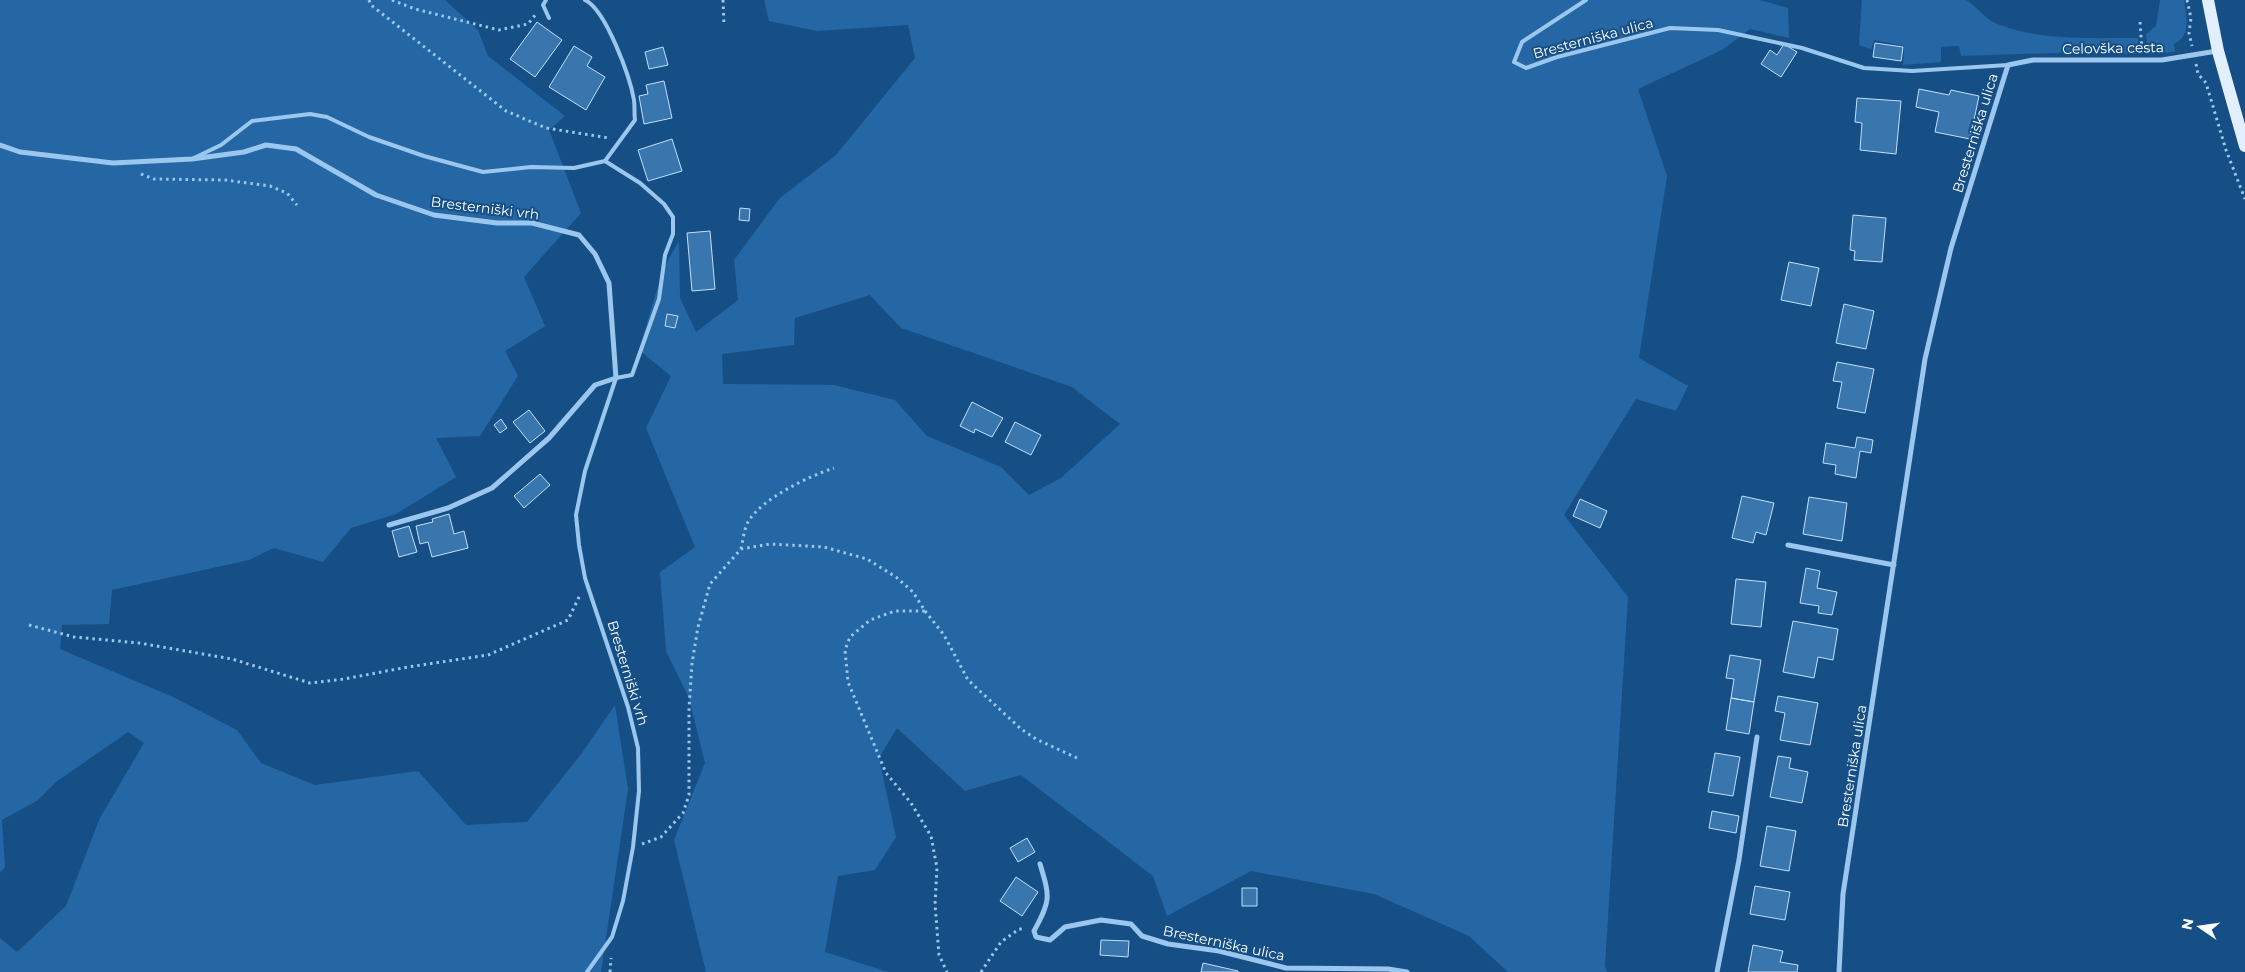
<svg xmlns="http://www.w3.org/2000/svg" width="2245" height="972" viewBox="0 0 2245 972" font-family="Montserrat,sans-serif">
<style>
.green{fill:#2567a4;fill-rule:evenodd}
.building{fill:#3a76ae;stroke:#c1dffa}
.lines{fill:none;stroke-linecap:round;stroke-linejoin:round}
.path{stroke:#9bc7ee;stroke-width:3;stroke-dasharray:2.5 4;stroke-linecap:butt}
.service{stroke:#9bc7ee;stroke-width:4}
.minor{stroke:#9bc7ee;stroke-width:5}
.primary{stroke:#e2efff;stroke-width:12}
.labels{text-anchor:middle;dominant-baseline:central;stroke-width:4;stroke-linejoin:round;paint-order:stroke}
.street-label{font-size:14px;fill:#fff;stroke:#164f86}
</style>
<rect width="100%" height="100%" fill="#164f86"/>
<!-- green -->
<path class="green" d="M0,0H445L478,30L488,56L565,116L549,130L581,213L524,277L545,326L505,351L518,376L480,436L436,438L456,477L396,514L351,528L323,562L274,548L249,560L112,590L109,624L62,625L60,649L173,697L237,730L261,763L315,785L418,771L466,825L527,822L582,753L615,705L628,789L601,972H0V938L17,952L66,906L100,818L144,743L128,732L56,782L38,800L2,820L5,867L0,873Z
M764,0H1760L1788,8L1789,38L1750,29L1722,50L1638,89L1667,176L1639,358L1688,386L1676,411L1636,399L1564,515L1628,597L1605,965L1607,972H1508L1469,936L1374,894L1251,871L1167,916L1153,876L1021,775L965,791L897,728L879,758L896,837L875,870L838,876L825,952L888,972H706L674,840L705,763L689,698L666,651L660,572L695,547L646,428L671,376L639,350L663,269L679,241L680,298L696,332L738,300L734,260L780,198L836,155L915,58L908,25L817,31L769,21ZM870,295L901,328L1072,387L1120,424L1061,478L1029,495L1001,467L927,436L895,400L834,385L723,384L722,354L794,345L795,318Z
M1862,0H1966C1978,7 1986,21 2000,25C2043,41 2092,38 2138,38V54L2083,52L1961,56L1959,46L1941,47V62L1903,65L1904,46L1874,40L1871,49L1859,45Z
M2160,0H2184C2186,16 2192,36 2174,44L2175,52L2148,54L2146,34L2156,26Z"/>
<!-- building -->
<path class="building" d="M537,22L562,40L535,77L510,59Z
M1875,43L1903,47L1901,61L1873,57Z
M1784,44L1797,52L1781,77L1761,64L1770,50L1777,55Z
M574,46L592,57L587,66L605,77L586,110L549,87Z
M663,47L668,65L649,69L645,52Z
M664,81L672,118L644,124L639,96L648,94L646,85Z
M1919,89L1949,95L1951,90L1979,96L1970,139L1935,132L1939,112L1916,107Z
M1857,98L1901,101L1896,154L1860,150L1862,123L1855,122Z
M672,139L682,171L648,181L638,150Z
M740,208L750,209L749,221L739,220Z
M1853,215L1886,218L1882,262L1854,260L1855,251L1850,250Z
M710,231L715,289L692,291L687,233Z
M1789,262L1819,268L1811,306L1781,300Z
M1844,304L1874,311L1866,349L1836,343Z
M667,314L678,316L675,328L665,326Z
M1837,362L1874,369L1865,413L1837,408L1842,382L1833,381Z
M972,402L1003,418L992,437L975,429L974,433L960,426Z
M529,410L545,431L530,443L513,422Z
M501,419L507,428L500,433L494,425Z
M1015,422L1041,435L1031,455L1005,442Z
M1857,437L1873,440L1871,453L1860,451L1856,478L1835,474L1836,465L1823,463L1826,443L1855,448Z
M540,474L550,485L524,508L514,496Z
M1742,496L1774,503L1766,535L1756,532L1753,543L1732,538Z
M1809,497L1847,503L1842,541L1803,534Z
M1580,499L1607,511L1600,528L1573,516Z
M449,514L454,534L464,531L468,548L432,557L428,542L420,544L416,526L433,522L432,519Z
M409,526L417,552L399,557L392,531Z
M1806,568L1820,571L1817,588L1837,592L1832,615L1818,613L1819,606L1800,603Z
M1736,579L1766,582L1761,627L1731,624Z
M1793,621L1838,629L1833,660L1818,657L1814,678L1783,672Z
M1730,655L1761,660L1754,702L1731,698L1734,679L1726,678Z
M1778,696L1818,703L1810,745L1780,740L1785,713L1775,711Z
M1731,698L1754,702L1749,734L1726,730Z
M1715,753L1740,757L1733,796L1708,792Z
M1778,756L1791,758L1789,768L1808,772L1802,803L1770,797Z
M1712,811L1739,816L1736,833L1709,828Z
M1767,826L1796,831L1789,871L1760,866Z
M1027,838L1035,852L1018,862L1010,848Z
M1016,877L1038,892L1022,916L1000,901Z
M1755,886L1790,892L1785,920L1750,914Z
M1242,888H1257V906H1242Z
M1101,940L1129,941L1128,957L1100,955Z
M1753,945L1783,951L1780,962L1798,965L1797,972H1748Z
M1203,963L1238,971V972H1201Z"/>
<g class="lines">
<!-- path -->
<path class="path" d="M369,0L371,5L506,111L546,128L609,138
M392,0L415,9L499,30L528,24L536,14
M723,0L724,25
M2187,0L2191,18L2189,33L2192,46
M2140,22L2142,50
M2196,64L2198,74L2206,83L2226,150L2245,199
M141,174L154,179L225,180L270,186L287,193L297,205
M741,549C743,541 744,529 748,522C761,499 809,476 834,468
M925,611L944,635L968,680L1021,729L1036,739L1077,758
M29,625L74,637L139,643L232,659L310,683L344,679L408,667L488,655L568,620L580,595
M642,844L661,837L683,813L689,795V709L692,663L698,627L710,584L741,549L770,544L824,547L867,559L896,577L913,592L925,611H895L870,620L850,637L845,650L848,682L886,773L911,803L931,836L937,868L935,904L939,955L947,972
M610,972L611,958
M981,972L1001,942L1019,929H1024"/>
<!-- service -->
<path class="service" d="M546,0L543,5L549,18
M585,0C606,10 630,77 634,100C635,107 634,113 635,120L605,161L640,183L664,204L673,217V234L665,255L659,299L632,375L616,378L585,471L576,515L579,545L585,578L628,707L638,748L639,791L633,847L623,901L612,937L587,972
M1586,0L1522,42L1514,62L1526,68L1557,57L1670,28L1718,30L1802,48L1864,68L1912,71L2008,65
M194,158L221,145L252,121L310,114L327,117L369,137L424,156L483,172L531,167L574,168L605,161"/>
<!-- minor -->
<path class="minor" d="M0,145L20,152L113,163L192,159L244,152L266,145L296,149L376,195L434,215L497,223H532L579,235L595,254L609,283L616,378L595,385L549,438L492,488L448,508L389,525
M1788,545L1894,565
M1040,864C1050,897 1051,900 1034,931L1036,937L1050,940L1065,927L1101,920L1131,924L1142,936L1168,944L1219,951L1286,968L1388,969L1407,972
M1717,972L1739,860L1757,737
M1839,972L1843,894L1925,359L1951,248L2008,65L2033,60H2162L2217,51"/>
<!-- primary -->
<path class="primary" d="M2208,0L2218,51L2245,146"/>
</g>
<g class="labels">
<!-- street labels -->
<g class="street-label">
<text transform="translate(1593 38) rotate(-15)">Bresterniška ulica</text>
<text transform="translate(2113 48) rotate(-1)">Celovška cesta</text>
<text transform="translate(1975 133) rotate(-73)">Bresterniška ulica</text>
<text transform="translate(485 208) rotate(7)">Bresterniški vrh</text>
<text transform="translate(628 673) rotate(73)">Bresterniški vrh</text>
<text transform="translate(1852 766) rotate(-81)">Bresterniška ulica</text>
<text transform="translate(1224 943) rotate(12)">Bresterniška ulica</text>
</g>
</g>
<!-- north arrow -->
<g transform="translate(2200 927) rotate(283)" stroke="#164f86" stroke-width="4" paint-order="stroke">
<path d="M0-4L9 19L0 12L-9 19Z" fill="#ffffff"/>
<text y="-8" font-size="14" font-weight="bold" text-anchor="middle" fill="#ffffff">N</text>
</g>
</svg>
